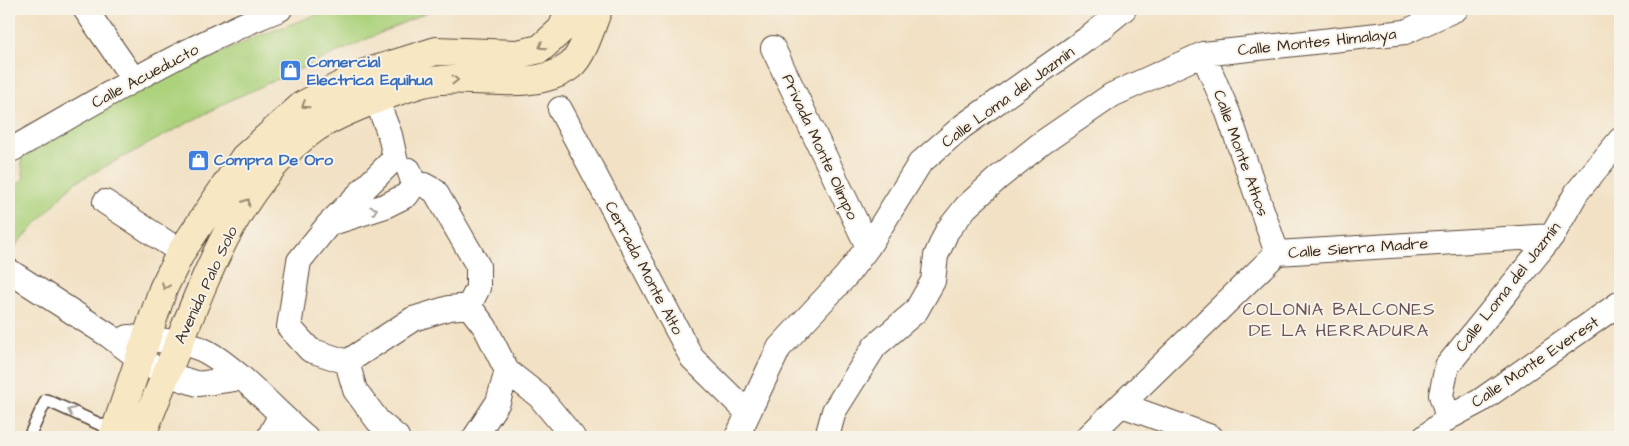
<svg xmlns="http://www.w3.org/2000/svg" width="1629" height="446" viewBox="0 0 1629 446" font-family="'Architects Daughter',sans-serif">
<style>
.green{fill:#acd27c;stroke:#747e4d}
.lines{fill:none;stroke-linecap:round;stroke-linejoin:round}
.lane-casing{stroke:#564537;stroke-width:14}
.street-casing{stroke:#564537;stroke-width:26}
.secondary-casing{stroke:#564537;stroke-width:30}
.lane{stroke:#fff;stroke-width:11}
.street{stroke:#fff;stroke-width:24}
.secondary{stroke:#f7e8c3;stroke-width:28}
.oneway{stroke:#998970}
.oneway2{stroke:#a79f9a}
.labels{text-anchor:middle;dominant-baseline:central;stroke-width:4;stroke-linejoin:round;paint-order:stroke}
.street-label{font-size:16px;fill:#3b2a1e;stroke:#f7f3e8}
.shop-label{font-size:16px;font-weight:bold;fill:#366cbe;stroke:#f7f3e8;text-anchor:start}
.neighbourhood-label{font-size:18px;letter-spacing:1px;fill:#6b5259;stroke:#f7f3e8}
</style>
<rect width="100%" height="100%" fill="#f7f3e8"/>
<filter id="ink" filterUnits="userSpaceOnUse"><feTurbulence type="fractalNoise" baseFrequency=".02" numOctaves="2"/><feDisplacementMap in="SourceGraphic" scale="10" xChannelSelector="R" yChannelSelector="G"/><feConvolveMatrix kernelMatrix="1 2 1 2 8 2 1 2 1" color-interpolation-filters="sRGB"/></filter>
<filter id="wash" filterUnits="userSpaceOnUse"><feTurbulence type="fractalNoise" baseFrequency=".0096" numOctaves="4" result="noise"/><feDisplacementMap in="SourceGraphic" scale="20" xChannelSelector="R" yChannelSelector="G"/><feGaussianBlur stdDeviation="1.12" result="paint"/><feColorMatrix in="noise" values="0 0 0 0 0 0 0 0 0 0 0 0 0 0 0 0 0 1.4 0 .05"/><feComposite in="paint" operator="in"/></filter>
<g filter="url(#wash)">
<rect width="100%" height="100%" fill="#f2e1c4"/>
<!-- green -->
<path class="green" d="M332,9H434L233,99L74,183L9,253V193L24,178L21,158L133,94L256,37Z"/>
</g>
<g filter="url(#ink)">
<g class="lines">
<defs>
<path id="lane" d="M29,437L46,400L115,431"/>
<path id="street" d="M85,9L134,80
M773,48L868,247
M1203,54L1228,113L1277,253
M369,81L390,135L395,158
M560,109L692,358L748,413
M13,149C100,99 187,46 280,9
M395,158L328,225L299,261L289,327L310,350L347,362L413,319L449,308L469,306L485,327L507,371L498,402L475,437
M414,184L424,185L435,191L478,266V288L469,306
M105,202L181,252
M332,223L385,206L407,195L414,184L409,170
M9,271L108,335L141,360L166,374L198,384L241,378
M128,337C153,340 185,340 207,352C239,370 277,413 306,437
M347,362L355,390L378,421L397,437
M507,371L539,396L573,437
M1122,405L1211,437
M1448,418L1441,395L1447,366L1552,236L1577,192L1620,140
M269,437L280,416
M737,437L779,348L846,276L868,247L920,163L963,126L1091,36L1124,9
M827,437L834,411L875,346L916,311L933,281L936,256L947,231L966,207L998,178L1042,143L1112,95L1203,54L1405,32L1456,9
M1088,437L1277,253L1552,236
M1425,437L1448,418L1480,401L1620,303"/>
<path id="secondary" d="M113,437L163,289L181,252L244,158L303,105L365,73L436,51L518,54L540,49L562,29L570,9
M141,437C153,406 166,374 179,343C210,265 243,179 314,129C335,114 416,81 441,80C479,77 538,91 570,66C583,56 592,24 598,9"/>
</defs>
<!-- lane casing -->
<use href="#lane" class="lane-casing"/>
<!-- street casing -->
<use href="#street" class="street-casing"/>
<!-- secondary casing -->
<use href="#secondary" class="secondary-casing"/>
<!-- lane -->
<use href="#lane" class="lane"/>
<!-- street -->
<use href="#street" class="street"/>
<!-- secondary -->
<use href="#secondary" class="secondary"/>
</g>
<!-- one-way arrows -->
<defs><path id="oneway-chevron" d="M-2-3.5L2.5 0L-2 3.5" fill="none" stroke-width="1.6" stroke-linecap="round" stroke-linejoin="round" transform="scale(1.25)"/></defs>
<g class="oneway">
<use href="#oneway-chevron" transform="translate(542 46) rotate(147)"/>
<use href="#oneway-chevron" transform="translate(455 80) rotate(1)"/>
<use href="#oneway-chevron" transform="translate(305 105) rotate(147)"/>
<use href="#oneway-chevron" transform="translate(247 202) rotate(-57)"/>
<use href="#oneway-chevron" transform="translate(165 286) rotate(113)"/>
</g>
<g class="oneway2">
<use href="#oneway-chevron" transform="translate(374 210) rotate(-18)"/>
<use href="#oneway-chevron" transform="translate(71 411) rotate(-156)"/>
</g>
</g>
<!-- icons -->
<defs>
<symbol id="shop-square" viewBox="-11 -11 22 22"><rect x="-9" y="-9" width="18" height="18" rx="4" fill="#3f7fe0" stroke="#f7f3e8"/><path d="M-5-2.5h2.3a2.7 3.5 0 0 1 5.4 0H5L5.5 6h-11ZM-1.5-2.5h3a1.5 2.3 0 0 0-3 0Z" fill="#fff"/></symbol>
</defs>
<g fill-rule="evenodd">
<use href="#shop-square" x="278" y="58" width="25" height="25"/>
<use href="#shop-square" x="186" y="148" width="25" height="25"/>
</g>
<g class="labels">
<!-- street labels -->
<g class="street-label">
<text transform="translate(1317 42) rotate(-6)">Calle Montes Himalaya</text>
<text transform="translate(145 76) rotate(-28)">Calle Acueducto</text>
<text transform="translate(1008 97) rotate(-36)">Calle Loma del Jazmín</text>
<text transform="translate(820 147) rotate(65)">Privada Monte Olimpo</text>
<text transform="translate(1241 153) rotate(70)">Calle Monte Athos</text>
<text transform="translate(1358 248) rotate(-4)">Calle Sierra Madre</text>
<text transform="translate(644 268) rotate(62)">Cerrada Monte Alto</text>
<text transform="translate(206 285) rotate(-65)">Avenida Palo Solo</text>
<text transform="translate(1508 287) rotate(-52)">Calle Loma del Jazmín</text>
<text transform="translate(1535 362) rotate(-34)">Calle Monte Everest</text>
</g>
<!-- shop labels -->
<g class="shop-label">
<text x="307" y="62">Comercial<tspan x="307" dy="18">Electrica Equihua</tspan></text>
<text x="214" y="160">Compra De Oro</text>
</g>
<!-- neighbourhood labels -->
<g class="neighbourhood-label">
<text x="1339" y="309">COLONIA BALCONES<tspan x="1339" dy="21">DE LA HERRADURA</tspan></text>
</g>
</g>
<!-- margin -->
<rect width="1629" height="446" fill="none" stroke="#f7f3e8" stroke-width="30"/>
</svg>
